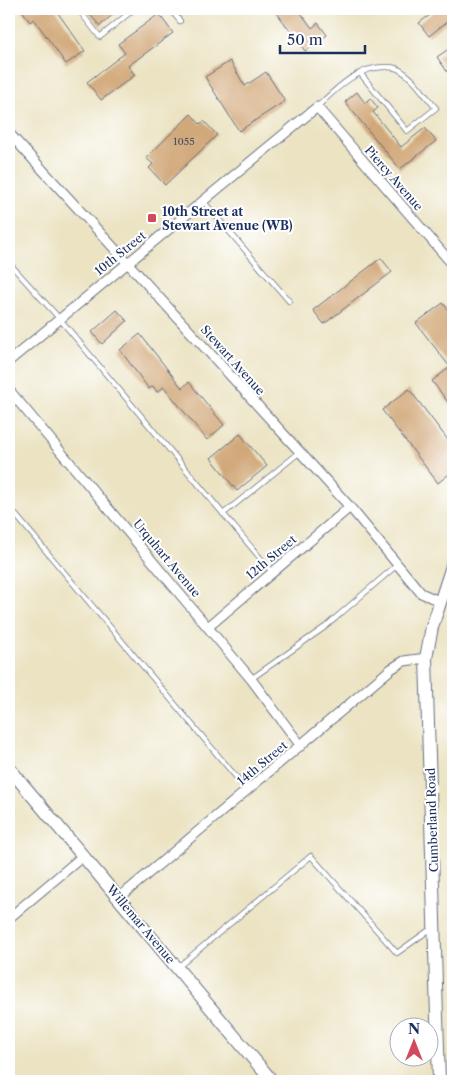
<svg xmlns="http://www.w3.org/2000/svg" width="462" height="1090" viewBox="0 0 462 1090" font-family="'Libre Caslon Text',serif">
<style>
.building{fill:#d1a879}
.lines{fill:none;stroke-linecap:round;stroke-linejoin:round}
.lane-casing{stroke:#646e81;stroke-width:6}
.street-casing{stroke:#646e81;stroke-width:11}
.secondary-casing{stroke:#646e81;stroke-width:14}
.lane{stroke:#fff;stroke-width:4.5}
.street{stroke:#fff;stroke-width:9}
.secondary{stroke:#fff;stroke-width:12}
.poi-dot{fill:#d1495b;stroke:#fff;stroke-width:2}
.labels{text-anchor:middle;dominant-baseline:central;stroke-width:4;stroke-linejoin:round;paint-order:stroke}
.number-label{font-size:10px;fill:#484d65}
.street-label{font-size:12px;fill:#1b2f5e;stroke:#fff}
.poi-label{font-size:12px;font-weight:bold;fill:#1b2f5e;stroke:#fff;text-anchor:start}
</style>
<rect width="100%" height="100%" fill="#fff"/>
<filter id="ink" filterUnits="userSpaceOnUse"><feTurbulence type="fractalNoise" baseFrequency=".02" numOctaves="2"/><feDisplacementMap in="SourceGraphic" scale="10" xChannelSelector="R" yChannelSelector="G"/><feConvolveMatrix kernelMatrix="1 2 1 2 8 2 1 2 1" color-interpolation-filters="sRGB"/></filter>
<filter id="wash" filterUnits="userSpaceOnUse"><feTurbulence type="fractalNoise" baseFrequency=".0096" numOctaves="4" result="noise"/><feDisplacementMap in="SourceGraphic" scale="20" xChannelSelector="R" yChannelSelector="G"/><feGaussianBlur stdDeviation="1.12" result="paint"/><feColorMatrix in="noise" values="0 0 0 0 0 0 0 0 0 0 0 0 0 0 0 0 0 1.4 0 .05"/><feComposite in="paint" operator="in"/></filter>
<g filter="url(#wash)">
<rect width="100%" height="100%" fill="#ebe3c2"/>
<g id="blocks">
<!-- building -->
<path class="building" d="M21,9H55L85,51L66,64L34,19L30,22Z
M85,9H119L100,26Z
M274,9H298L312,28L318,23L327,35L305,51Z
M438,9H453V17L429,36L419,23Z
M159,14L173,33L128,66L135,75L101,100L87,82L125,53L118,44Z
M453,46V80L437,57Z
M230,61L245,86L266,72L285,101L239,131L205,77Z
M357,92L365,103L370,98L378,108L373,112L401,147L425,128L436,141L400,169L345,102Z
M191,114L200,124L204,121L217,135L165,185L149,168L153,164L146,158Z
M381,258L392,272L324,324L313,310Z
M443,303L453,316V409L432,381L450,367L416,323Z
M117,310L127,321L102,344L92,332Z
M140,334L182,388L189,382L224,425L207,440L164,387L157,392L153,386L149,389L120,350Z
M409,389L448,440L453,436V471L438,483L382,410Z
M240,434L267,466L237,491L211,458Z"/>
</g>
</g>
<g filter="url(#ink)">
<use href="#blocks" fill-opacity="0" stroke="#646e81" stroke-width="1"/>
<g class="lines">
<defs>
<path id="lane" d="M78,9L100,37L134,9
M170,9L180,21
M317,107C336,89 358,66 386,67C390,67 394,67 398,69C414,77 424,95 436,108L407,131L360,73
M203,201L289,301
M9,263L59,318L272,572
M9,507L248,791
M223,514L300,452
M251,679L325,627L397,565
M178,967L311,856L397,953L432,928"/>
<path id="street" d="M9,133L300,452L350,507L421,593L439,601
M9,361L317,107L453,265
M9,390L251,679L301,746
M208,627L350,507
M119,898L391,669L404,661L426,658
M9,918L83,856"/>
<path id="secondary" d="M9,768L272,1081
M439,1081L426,658L432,627L453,563"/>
</defs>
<!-- lane casing -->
<use href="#lane" class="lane-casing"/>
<!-- street casing -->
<use href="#street" class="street-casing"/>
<!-- secondary casing -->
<use href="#secondary" class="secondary-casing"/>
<!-- lane -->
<use href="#lane" class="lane"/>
<!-- street -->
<use href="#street" class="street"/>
<!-- secondary -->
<use href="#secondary" class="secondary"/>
</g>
</g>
<!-- markers -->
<rect class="poi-dot" x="147" y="213" width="10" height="10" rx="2.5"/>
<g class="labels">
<!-- number labels -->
<g class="number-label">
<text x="184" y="141">1055</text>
</g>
<!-- street labels -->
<g class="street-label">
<text transform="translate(394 178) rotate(49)">Piercy Avenue</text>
<text transform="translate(120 253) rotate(-39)">10th Street</text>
<text transform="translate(233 360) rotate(48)">Stewart Avenue</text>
<text transform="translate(271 557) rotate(-40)">12th Street</text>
<text transform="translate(167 558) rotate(50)">Urquhart Avenue</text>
<text transform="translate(262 763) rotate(-40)">14th Street</text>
<text transform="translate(432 820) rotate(-92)">Cumberland Road</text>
<text transform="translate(141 924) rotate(50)">Willemar Avenue</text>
</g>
<!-- poi labels -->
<g class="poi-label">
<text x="162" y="211">10th Street at<tspan x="162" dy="14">Stewart Avenue (WB)</tspan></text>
</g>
</g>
<!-- margin -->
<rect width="462" height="1090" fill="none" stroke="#fff" stroke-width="30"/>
<!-- north arrow -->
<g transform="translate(414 1042)"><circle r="24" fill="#ffffff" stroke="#a4acbf"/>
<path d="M0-4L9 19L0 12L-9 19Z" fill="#d1495b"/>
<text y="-8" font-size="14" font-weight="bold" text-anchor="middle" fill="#1b2f5e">N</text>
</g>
<!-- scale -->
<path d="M280 45v8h85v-8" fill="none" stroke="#1b2f5e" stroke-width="2.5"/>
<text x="287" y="45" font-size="15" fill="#1b2f5e" stroke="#ffffff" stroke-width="4" paint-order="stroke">50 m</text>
</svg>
